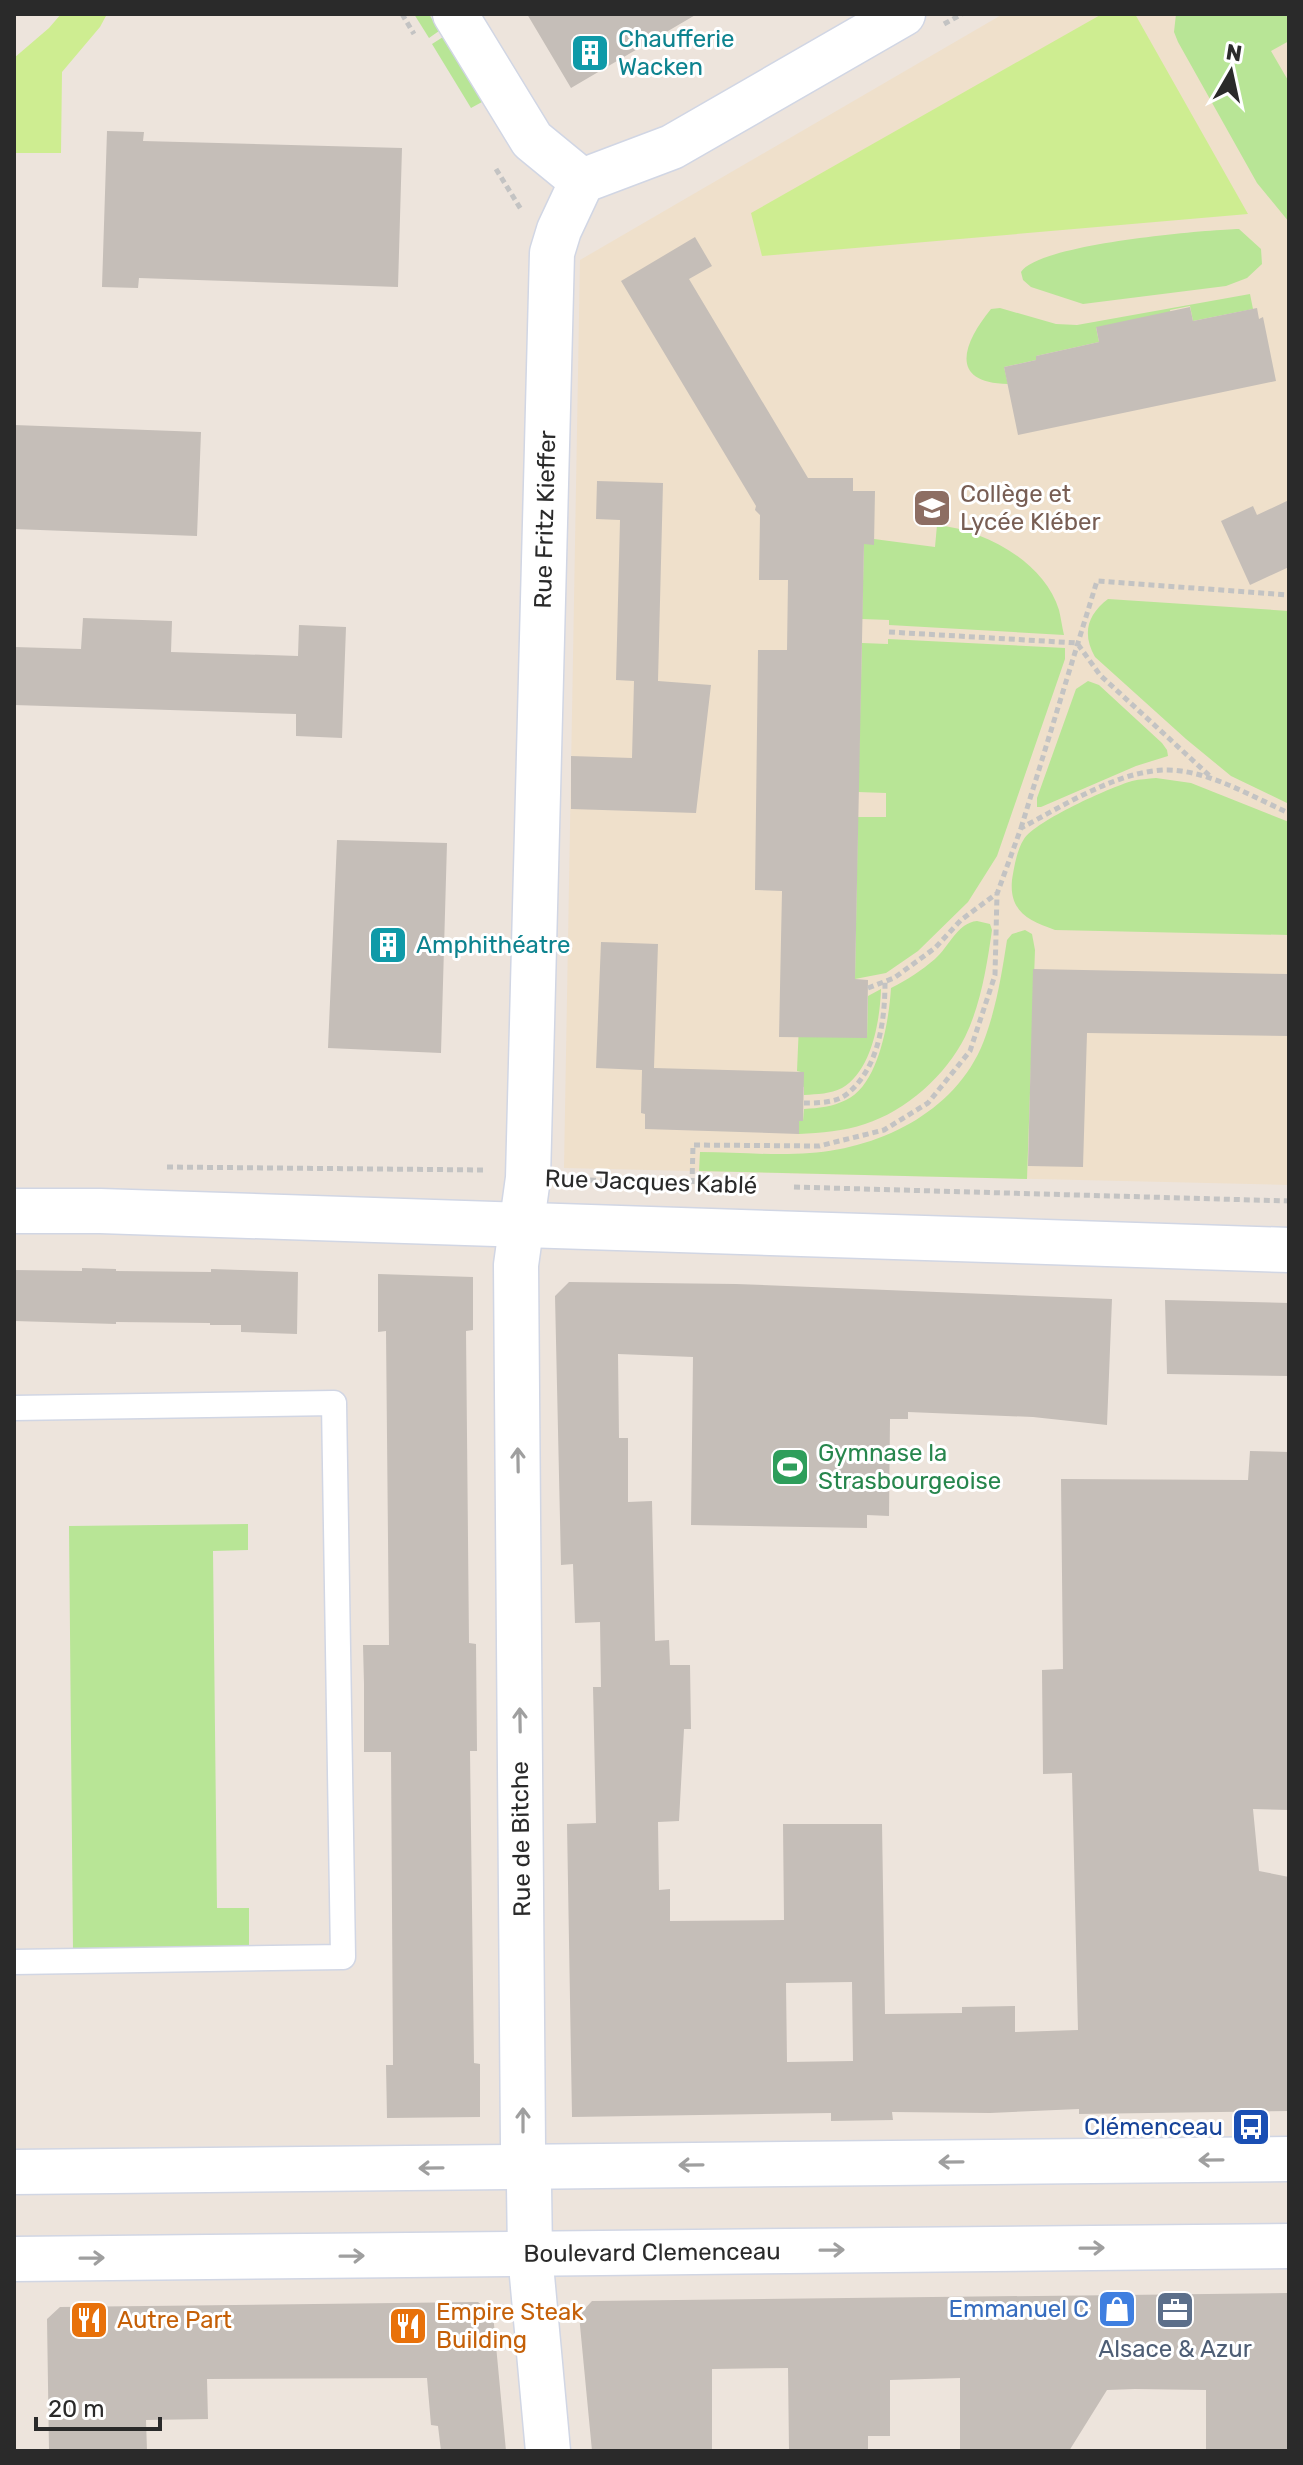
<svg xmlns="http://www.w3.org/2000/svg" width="1303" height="2465" viewBox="0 0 1303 2465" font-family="Rubik,sans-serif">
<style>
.education{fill:#efe0cb}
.green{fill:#b8e596}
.pitch{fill:#ceed91}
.building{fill:#c5beb8;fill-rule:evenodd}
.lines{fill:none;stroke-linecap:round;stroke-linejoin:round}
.service-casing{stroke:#d1d6e4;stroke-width:27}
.minor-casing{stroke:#d1d6e4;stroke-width:47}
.tertiary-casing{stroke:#d1d6e4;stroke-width:47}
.path{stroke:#c3c3c3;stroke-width:5;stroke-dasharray:6 4;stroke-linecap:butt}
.service{stroke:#fff;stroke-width:24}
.minor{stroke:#fff;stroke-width:44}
.tertiary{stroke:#fff;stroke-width:44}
.oneway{stroke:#9f9f9f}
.labels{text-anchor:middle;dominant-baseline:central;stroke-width:6;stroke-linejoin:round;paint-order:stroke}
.culture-label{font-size:24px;fill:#0d838f;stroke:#fff;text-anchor:start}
.education-label{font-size:24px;fill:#785e54;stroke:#fff;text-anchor:start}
.street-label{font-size:24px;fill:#2a2a2a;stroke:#fff}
.leisure-label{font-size:24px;fill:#27864d;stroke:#fff;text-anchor:start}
.transit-label{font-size:24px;fill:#164399;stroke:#fff;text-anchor:end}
.shop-label{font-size:24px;fill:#366cbe;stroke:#fff;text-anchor:end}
.food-label{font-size:24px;fill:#c56008;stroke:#fff;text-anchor:start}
.service-label{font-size:24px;fill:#4e5e75;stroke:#fff}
</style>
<rect width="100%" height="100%" fill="#ede4dc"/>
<!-- education -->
<path class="education" d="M1003,14H1289V1185L564,1168L580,260Z"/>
<!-- green -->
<path class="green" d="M414,14H429L439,31L429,38Z
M1176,14H1289V41L1271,51L1289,82V222L1257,183L1178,42L1174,32Z
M443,37L482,102L471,108L432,44Z
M1239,229L1261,249L1262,264L1247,278L1226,286L1083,304L1031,287L1023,280L1021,272C1038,244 1204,230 1239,229Z
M1250,294L1253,309L1193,321L1190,306L1170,310L1173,327H1096L1099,342L1036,356V360L1004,367L1008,384C947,383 964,342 991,309L1000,308L1056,324L1077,325Z
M937,525C984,530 1044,561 1059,610C1061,618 1062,627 1064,635L889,625V620L862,619L864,544H874V539L935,547Z
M1108,599L1289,611V804L1231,776L1186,739L1095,657C1082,634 1087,615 1108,599Z
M888,639L1065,648V659L997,856L968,902L918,951L886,973L855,979L858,817H886V793L858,792L862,643L888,644Z
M1088,681L1099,685L1162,743L1167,750L1168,756L1136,766L1041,807H1037V798L1076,689Z
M1156,778L1191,783L1289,822V935L1055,930C1029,921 1009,912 1012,880C1014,868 1017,849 1024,839C1037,820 1109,788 1132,781C1140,779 1148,779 1156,778Z
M977,921L990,924L992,930C987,965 981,1004 965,1037C946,1075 906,1111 865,1124C844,1131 821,1133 799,1134V1121H803L804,1109C819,1108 832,1107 846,1100C879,1085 889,1020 891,988C907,980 921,971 935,959C949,947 957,923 977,921Z
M1025,930L1032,934L1035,950L1027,1179L699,1171L700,1152C736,1152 774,1156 810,1153C883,1148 961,1109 986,1035C997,1004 1002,972 1007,940L1012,934Z
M881,989C880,1020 872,1071 842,1088C830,1094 818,1094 804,1095V1087L801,1086V1072L797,1071L799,1024L867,1038L868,996Z
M248,1524V1550L213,1551L217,1908H249V1949L73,1951L69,1526Z"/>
<!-- pitch -->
<path class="pitch" d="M61,14H107L100,27L62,72L61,153H14V58L49,28Z
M1102,14H1135L1248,214L762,256L751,213Z"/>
<!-- building -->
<path class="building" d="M527,14H697L571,88Z
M107,131L144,132L143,141L402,148L398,287L139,278L138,288L102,287Z
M695,237L712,266L689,279L808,478H853V491H875L874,545L864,544L855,979L868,980L867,1038L779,1037L782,891L755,890L758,650H787L788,580H759L760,515L755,510L756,506L621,281Z
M1190,307L1193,321L1257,308L1259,319L1263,317L1276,381L1018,435L1004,367L1036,360V356L1099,342L1096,327Z
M14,425L201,432L197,536L14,529Z
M597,481L663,483L658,681L711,685L696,813L571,809V756L632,758L634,681L616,680L620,520L596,519Z
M1289,500V567L1250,585L1221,521L1253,506L1257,515Z
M83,618L172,621L171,652L298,656L299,625L346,627L342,738L296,736V714L14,705V647L81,649Z
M337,840L447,843L441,1053L328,1048Z
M601,942L658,944L654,1068L804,1072L803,1121H799V1134L645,1129V1114L641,1113L642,1070L596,1068Z
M1033,969L1289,974V1036L1087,1033L1083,1167L1028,1166Z
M82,1268L116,1269V1271L211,1272V1269L298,1272L297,1334L241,1332V1325H210V1323L116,1322V1324L14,1321V1270L82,1271Z
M378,1274L473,1277V1330L466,1331L469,1643L476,1644L477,1751H470L474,2063L480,2064V2117L387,2118L386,2065H393L391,1752H364V1684L363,1645H389L386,1331L378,1332Z
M569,1282L736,1284L1112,1299L1107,1425L1033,1417L908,1412V1419H890L889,1516L867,1515V1528L691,1525L693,1357L618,1354L619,1438H628V1502L652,1501L655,1641L669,1640L670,1665H690L691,1729H684L679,1821L658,1822L659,1890L670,1889V1921L784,1920L783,1824H882L885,2014L962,2013V2007L1015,2006V2032L1078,2030L1072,1773L1043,1774L1042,1670L1063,1669L1061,1479L1248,1480L1250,1451L1289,1452V1810L1253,1809L1259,1871L1289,1877V2111L1079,2114V2109L990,2113L892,2112L893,2120L831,2121V2113L572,2117L567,1824L596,1823L593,1687H601L600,1622L575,1623L573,1564L561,1565L555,1296ZM852,1982L853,2061L787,2062L786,1983Z
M1165,1300L1289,1303V1376L1167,1374Z
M1289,2293V2451H1206V2390L1135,2389L1107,2390L1069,2451H960V2378L890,2380V2436H868V2451H789L788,2368L712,2369V2451H592L579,2315L592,2301Z
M478,2302L493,2314L506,2451H441L438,2426L431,2425L427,2378L207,2379L208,2419L146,2420L147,2451H49L47,2319L60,2307Z"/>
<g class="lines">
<defs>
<path id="service" d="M14,1408L334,1403L343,1957L14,1962"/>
<g id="minor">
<path d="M455,14L532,140L582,181"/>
<path d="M14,1211H100L1289,1250"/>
<path id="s1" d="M548,2451L530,2254L529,2185L523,2146L516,1265L528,1178L552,253L559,230L582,181L672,147L903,14"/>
</g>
<g id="tertiary">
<path d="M14,2172L1289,2159"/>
<path id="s2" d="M14,2259L1289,2246"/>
</g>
</defs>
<!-- service casing -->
<use href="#service" class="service-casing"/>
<!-- minor casing -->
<use href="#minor" class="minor-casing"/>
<!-- tertiary casing -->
<use href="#tertiary" class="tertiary-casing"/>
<!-- path -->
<path class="path" d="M402,14L414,34
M944,24L962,14
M496,169L522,211
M889,632L1077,643L1100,675L1212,778
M1021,828L1097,581L1289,595
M868,988L894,978L935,948L961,920L996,894
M804,1103C818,1103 836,1103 847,1094C879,1068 885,1020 885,982
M167,1167L485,1170
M570,1179L632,1182
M692,1184L693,1145L819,1146L884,1130L928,1103L970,1051L995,975L997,894L1021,828C1065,805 1129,763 1181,771C1218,776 1255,798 1289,813
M794,1187L1289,1201"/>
<!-- service -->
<use href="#service" class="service"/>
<!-- minor -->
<use href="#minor" class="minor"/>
<!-- tertiary -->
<use href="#tertiary" class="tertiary"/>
</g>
<!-- one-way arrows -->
<defs><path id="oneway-shaft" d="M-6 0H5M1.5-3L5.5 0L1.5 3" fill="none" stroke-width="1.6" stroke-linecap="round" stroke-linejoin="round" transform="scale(2)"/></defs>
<g class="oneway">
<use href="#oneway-shaft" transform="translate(518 1460) rotate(-91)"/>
<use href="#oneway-shaft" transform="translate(520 1720) rotate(-91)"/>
<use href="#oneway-shaft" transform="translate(523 2120) rotate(-90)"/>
<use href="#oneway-shaft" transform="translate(1211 2160) rotate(179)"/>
<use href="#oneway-shaft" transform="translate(951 2162) rotate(179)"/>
<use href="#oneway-shaft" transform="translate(691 2165) rotate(179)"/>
<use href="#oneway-shaft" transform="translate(431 2168) rotate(179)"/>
<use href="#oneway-shaft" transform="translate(1092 2248) rotate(-1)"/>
<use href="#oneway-shaft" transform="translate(832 2250) rotate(-1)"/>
<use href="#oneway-shaft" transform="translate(352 2256) rotate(-1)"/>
<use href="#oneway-shaft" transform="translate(92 2258) rotate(-1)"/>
</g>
<!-- icons -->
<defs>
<symbol id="building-square" viewBox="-11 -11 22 22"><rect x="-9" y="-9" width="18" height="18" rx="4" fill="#0f9aa8" stroke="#fff"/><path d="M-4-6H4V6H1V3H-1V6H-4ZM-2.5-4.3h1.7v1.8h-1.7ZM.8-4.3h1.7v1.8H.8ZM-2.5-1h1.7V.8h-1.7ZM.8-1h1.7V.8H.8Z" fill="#fff"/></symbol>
<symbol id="school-square" viewBox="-11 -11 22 22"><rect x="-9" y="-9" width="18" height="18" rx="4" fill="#8d6e63" stroke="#fff"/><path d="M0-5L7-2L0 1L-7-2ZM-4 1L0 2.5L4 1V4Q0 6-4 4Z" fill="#fff"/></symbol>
<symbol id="stadium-square" viewBox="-11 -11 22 22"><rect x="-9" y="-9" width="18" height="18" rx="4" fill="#2e9e5b" stroke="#fff"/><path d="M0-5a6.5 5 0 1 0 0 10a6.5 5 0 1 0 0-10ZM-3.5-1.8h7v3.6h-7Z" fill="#fff"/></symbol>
<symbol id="bus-square" viewBox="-11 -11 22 22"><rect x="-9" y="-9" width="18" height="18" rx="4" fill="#1a4fb4" stroke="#fff"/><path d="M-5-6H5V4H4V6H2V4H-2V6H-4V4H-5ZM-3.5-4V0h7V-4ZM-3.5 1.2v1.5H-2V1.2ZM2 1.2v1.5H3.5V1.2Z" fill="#fff"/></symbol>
<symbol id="shop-square" viewBox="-11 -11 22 22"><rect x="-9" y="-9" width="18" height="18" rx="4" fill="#3f7fe0" stroke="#fff"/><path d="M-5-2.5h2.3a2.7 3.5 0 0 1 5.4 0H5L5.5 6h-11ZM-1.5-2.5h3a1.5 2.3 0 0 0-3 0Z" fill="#fff"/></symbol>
<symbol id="office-square" viewBox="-11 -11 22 22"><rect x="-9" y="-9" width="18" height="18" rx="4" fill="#5c6f8a" stroke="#fff"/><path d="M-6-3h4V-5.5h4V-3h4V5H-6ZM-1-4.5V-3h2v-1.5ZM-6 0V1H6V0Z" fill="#fff"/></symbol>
<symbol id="restaurant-square" viewBox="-11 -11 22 22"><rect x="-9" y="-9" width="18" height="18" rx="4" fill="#e8710a" stroke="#fff"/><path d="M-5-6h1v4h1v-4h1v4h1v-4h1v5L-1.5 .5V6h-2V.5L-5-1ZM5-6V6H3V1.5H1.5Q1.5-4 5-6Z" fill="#fff"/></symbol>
</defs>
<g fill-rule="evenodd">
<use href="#building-square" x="568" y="31" width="44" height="44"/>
<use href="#school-square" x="910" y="486" width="44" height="44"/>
<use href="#building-square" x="366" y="923" width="44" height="44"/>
<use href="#stadium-square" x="768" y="1445" width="44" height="44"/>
<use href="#bus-square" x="1229" y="2105" width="44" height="44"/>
<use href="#shop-square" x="1095" y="2287" width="44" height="44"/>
<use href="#office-square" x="1153" y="2288" width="44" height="44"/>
<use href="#restaurant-square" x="67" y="2298" width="44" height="44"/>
<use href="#restaurant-square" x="386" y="2304" width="44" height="44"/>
</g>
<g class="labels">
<!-- culture labels -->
<g class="culture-label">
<text x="618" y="39">Chaufferie<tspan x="618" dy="28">Wacken</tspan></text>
<text x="416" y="945">Amphithéatre</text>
</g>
<!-- education labels -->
<g class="education-label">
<text x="960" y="494">Collège et<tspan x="960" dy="28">Lycée Kléber</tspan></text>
</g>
<!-- street labels -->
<g class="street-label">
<text stroke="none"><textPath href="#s1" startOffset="1934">Rue Fritz Kieffer</textPath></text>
<text transform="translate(651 1182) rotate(2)">Rue Jacques Kablé</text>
<text transform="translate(521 1839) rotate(-91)">Rue de Bitche</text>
<text stroke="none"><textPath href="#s2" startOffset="638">Boulevard Clemenceau</textPath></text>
</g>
<!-- leisure labels -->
<g class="leisure-label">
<text x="818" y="1453">Gymnase la<tspan x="818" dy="28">Strasbourgeoise</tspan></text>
</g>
<!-- transit labels -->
<g class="transit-label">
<text x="1223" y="2127">Clémenceau</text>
</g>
<!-- shop labels -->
<g class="shop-label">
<text x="1089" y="2309">Emmanuel C</text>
</g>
<!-- food labels -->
<g class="food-label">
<text x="436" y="2312">Empire Steak<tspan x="436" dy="28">Building</tspan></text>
<text x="117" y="2320">Autre Part</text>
</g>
<!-- service labels -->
<g class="service-label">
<text x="1175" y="2349">Alsace &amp; Azur</text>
</g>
</g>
<!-- border -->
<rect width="1303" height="2465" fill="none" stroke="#2a2a2a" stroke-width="32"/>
<!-- north arrow -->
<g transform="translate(1231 72) rotate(9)" stroke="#ffffff" stroke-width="6" paint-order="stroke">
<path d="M0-6L14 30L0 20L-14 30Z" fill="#2a2a2a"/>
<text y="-12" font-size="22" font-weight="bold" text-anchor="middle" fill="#2a2a2a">N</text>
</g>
<!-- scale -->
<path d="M36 2417v12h124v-12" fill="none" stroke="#2a2a2a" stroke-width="4"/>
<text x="48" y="2417" font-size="24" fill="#2a2a2a" stroke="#ffffff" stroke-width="6" paint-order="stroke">20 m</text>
</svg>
